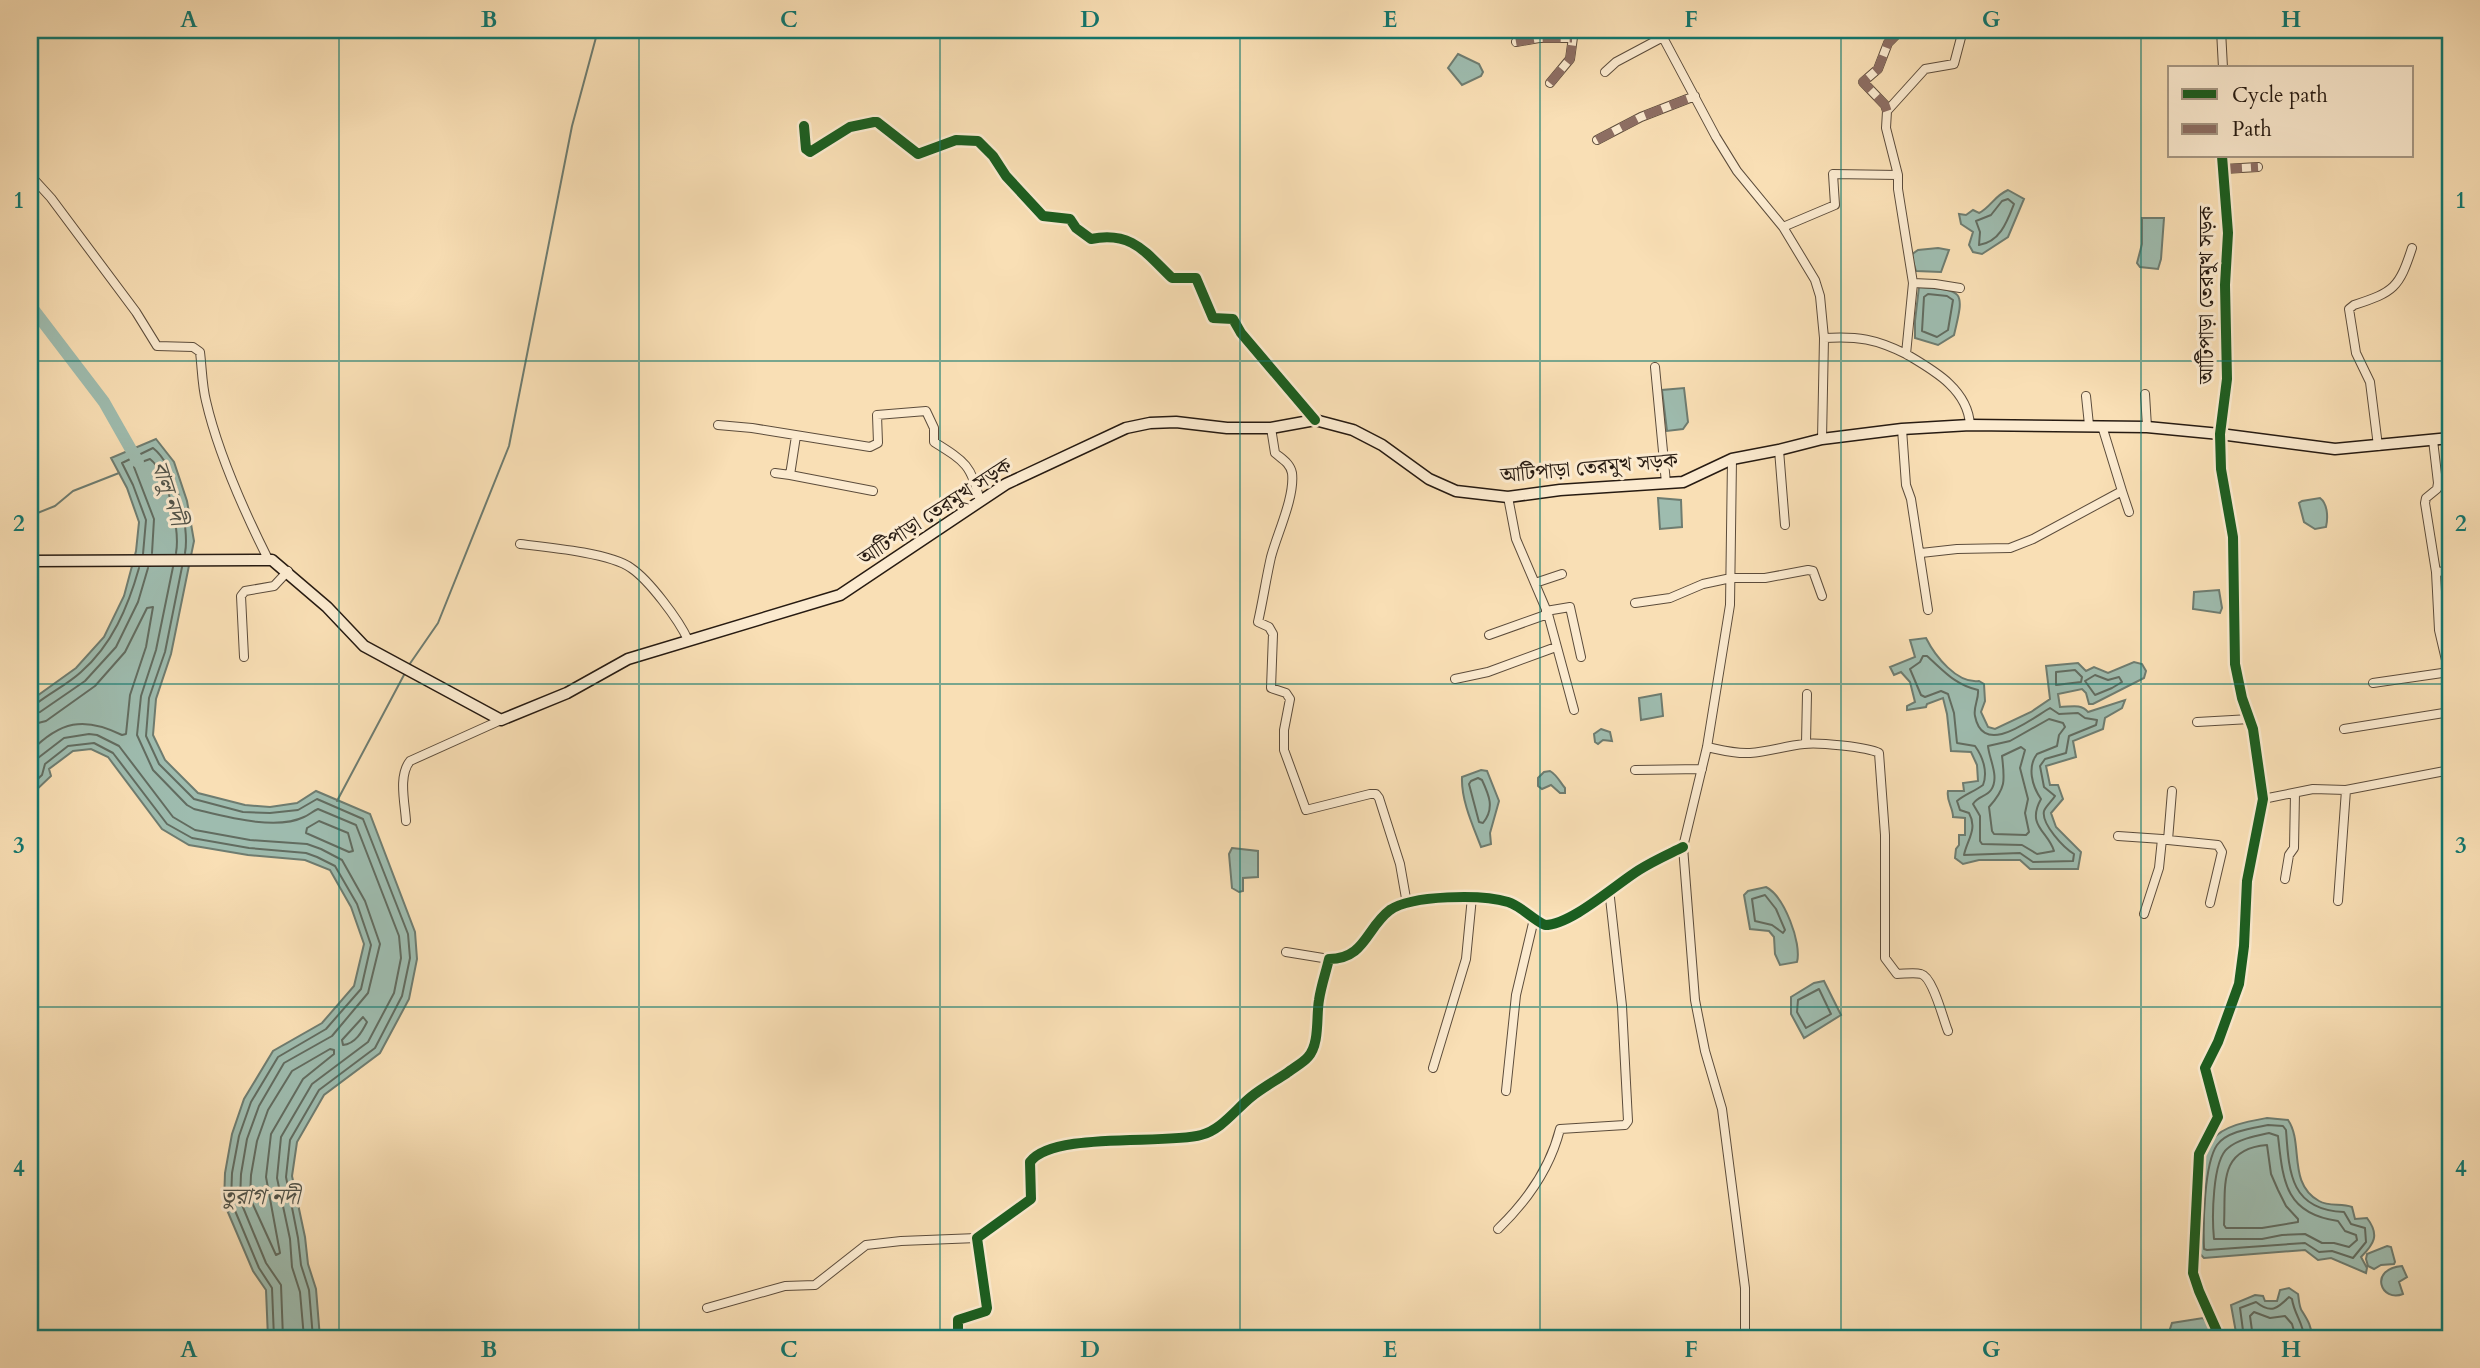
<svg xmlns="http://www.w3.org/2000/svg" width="2480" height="1368" viewBox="0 0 2480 1368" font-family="Cardo,'Noto Serif Bengali',serif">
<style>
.water{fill:#9ebcaf;stroke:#6e7c70;stroke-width:2}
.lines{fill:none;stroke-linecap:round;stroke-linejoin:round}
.shore{stroke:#626c60;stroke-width:2}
.stream{stroke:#6e7c70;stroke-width:2}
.river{stroke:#9ebcaf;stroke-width:12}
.minor-casing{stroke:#5c4c3b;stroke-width:10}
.secondary-casing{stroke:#271b12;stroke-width:13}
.minor{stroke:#fbeacf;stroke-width:8}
.secondary{stroke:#fbeacf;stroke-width:10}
.quiet{stroke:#8d6e63;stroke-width:9;stroke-dasharray:18 9;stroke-linecap:butt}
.cycleway-casing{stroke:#fbeacf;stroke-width:15}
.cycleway{stroke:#1b5e20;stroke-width:10}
.grid{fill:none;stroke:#0f766e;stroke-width:2;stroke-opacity:0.55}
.labels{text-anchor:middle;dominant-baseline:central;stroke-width:6;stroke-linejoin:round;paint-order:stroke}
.street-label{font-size:21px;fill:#271b12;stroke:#fbeacf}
.water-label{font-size:23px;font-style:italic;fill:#515349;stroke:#fbeacf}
.neatline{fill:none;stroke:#0f766e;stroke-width:2.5}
.grid-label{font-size:23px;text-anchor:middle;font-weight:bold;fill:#0f766e}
</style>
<rect width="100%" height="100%" fill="#f9dfb5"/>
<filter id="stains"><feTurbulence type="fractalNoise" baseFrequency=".00286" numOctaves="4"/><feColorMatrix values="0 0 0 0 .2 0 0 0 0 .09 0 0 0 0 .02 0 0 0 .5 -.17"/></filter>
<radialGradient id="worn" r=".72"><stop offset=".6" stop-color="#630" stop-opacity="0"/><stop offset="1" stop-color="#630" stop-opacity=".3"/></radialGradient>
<!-- water -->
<path class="water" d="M1458,54L1479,64L1483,72L1481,76L1462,85L1448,68Z
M2008,190L2024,199L2008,237L1982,254L1973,252L1969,245L1973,232L1961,224L1959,214L1966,215L1973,210L1979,213C1991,207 1994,196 2008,190Z
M2142,218H2164L2161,259L2158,269L2140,267L2137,263L2142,244Z
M1938,248L1949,250L1941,272L1916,271L1911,255L1918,250Z
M1919,287C1964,290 1965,290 1954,335L1938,345L1915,338V321Z
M1684,388L1688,422L1683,429L1667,431L1662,390Z
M156,439L174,462L187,501L194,541L171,654L156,699L153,735L165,760L198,793L245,805L270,807L297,803L316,791L370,814L415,932L417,959L409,999L380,1053L324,1095L297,1142L292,1176L305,1237L308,1264L316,1289L320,1338H268L266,1290L253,1271L224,1203L225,1173L232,1134L244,1099L273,1051L322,1023L354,986L364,944L351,907L330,870L305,860L248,855L189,845L162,829L108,757L91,749L73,751L49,769L51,776L30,796V701L76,668L104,637L124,596L136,551L139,522L127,488L111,458Z
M1658,498L1681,500L1682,527L1660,529Z
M2320,498C2328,504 2328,518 2326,527L2315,529L2304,522L2299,503L2302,501Z
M2219,590L2222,608L2220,613L2193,609L2194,592Z
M1926,638C1935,656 1957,684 1979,681L1984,684L1985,701L1981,712L1988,727L1995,729L2031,712L2050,699L2046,666L2078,663L2086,671L2094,667L2108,673L2134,662L2142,664L2146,671L2144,678L2093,704H2089L2086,693L2082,689L2058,694L2060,707C2070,707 2081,703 2088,712L2125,700L2122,708L2105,718L2103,729L2073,741L2076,757L2046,766L2050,785H2058L2063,799L2051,813L2056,827L2081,852L2078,869H2030L2020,860H1979L1963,864L1955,858L1956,849L1959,845V835H1965V818L1953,817C1953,807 1946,801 1948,791H1964L1963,783L1978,781L1977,765L1971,752L1951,751L1947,714L1943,698L1927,704L1926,707L1907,710V706L1915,702L1910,682L1901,672L1894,675L1890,667L1915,657L1910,640Z
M1661,694L1663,716L1641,720L1639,698Z
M1601,729L1610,732L1612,741L1603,740L1598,744L1595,742L1594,734Z
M1481,770L1487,771L1499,801L1490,833L1491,844L1481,847C1473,826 1461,800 1462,777Z
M1550,771C1557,775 1560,782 1565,788V793H1560L1551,785L1542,789L1538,786V778L1544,772Z
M1232,848L1258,851V877L1243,878V891L1239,892L1232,888L1229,854Z
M1766,887C1784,896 1802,943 1797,962L1780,965L1775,954L1774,937L1769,931L1750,929L1744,895L1748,891Z
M1824,981L1841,1015L1804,1038L1791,1014V997L1814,983Z
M2267,1118L2288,1120C2304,1143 2287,1183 2319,1201C2329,1207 2341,1203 2352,1207L2355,1219L2367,1218C2380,1235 2374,1244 2361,1257L2367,1268L2366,1273L2331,1258L2318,1260L2305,1250L2204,1258L2197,1251C2198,1222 2193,1163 2212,1140C2224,1125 2250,1121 2267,1118Z
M2387,1246L2391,1247L2395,1262L2394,1264L2381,1265L2374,1269L2368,1266L2366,1259L2367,1254Z
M2402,1266L2407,1277L2399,1282L2403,1294C2381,1303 2368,1269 2402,1266Z
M2289,1288L2298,1294C2299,1299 2299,1307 2302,1311C2307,1319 2313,1328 2311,1338H2237L2231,1305L2255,1295L2263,1296L2265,1301H2277L2280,1290Z
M2203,1318L2213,1329L2217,1338H2167L2172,1323Z"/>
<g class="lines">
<!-- shore -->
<path class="shore" d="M2008,199L2014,204C2007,222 2000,242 1979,245L1980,232L1976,221L1991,215L2002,201Z
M1928,294L1947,296L1953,300L1948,330L1937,337L1922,331L1924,297Z
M152,553L154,519L134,467L136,464L150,459C168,473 180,531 176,553
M143,554L146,520L133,485L122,463L153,448C175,465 190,526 185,553
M173,567L156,650L141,696L137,735L153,770L187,805L194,809C224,816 275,831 304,817C309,815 313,811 318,809L356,825L399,936L401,958L394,993L368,1042L312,1084L281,1137L277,1178L290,1239L292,1267L300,1292L304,1338
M182,567L165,652L149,698L146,736L159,764L194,799L243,812L270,813L298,810L317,799L363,819L408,934L410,958L402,996L375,1048L319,1090L290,1140L286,1177L298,1238L301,1265L309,1290L313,1338
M1927,656C1944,671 1955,685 1978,690C1979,699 1973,707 1975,716C1983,758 2031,719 2050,708L2059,714L2078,713L2085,718L2097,720L2096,725L2069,736L2066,753L2045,759L2040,766L2044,787L2055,796C2052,801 2046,806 2044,811C2041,824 2064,848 2074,854L2073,861L2033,862L2020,853L1964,855C1967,840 1978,829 1969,813L1960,810L1957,801C1964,795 1975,791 1983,785C1988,772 1983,757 1975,746L1957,743L1954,713L1948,694L1941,691L1925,697L1921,695L1910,669L1920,662L1923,656Z
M2075,670L2082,677L2081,682L2056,685V672Z
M2095,675L2108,680L2119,677L2122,682L2112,688L2095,695L2085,681Z
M30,705L36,704C50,693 68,684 81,672C112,645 128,607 139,568
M30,714L40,712L85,681L116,647L138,602L148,568
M2049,719L2063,723L2065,727L2059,735L2057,746L2037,754C2027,767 2032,786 2041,799C2026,826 2048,831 2054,851L2037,854L2022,845L1982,844L1980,841V816L1973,804C1978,796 1986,797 1991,790C2000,777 1989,759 1988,746L2010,741Z
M30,725L46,721L95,686L125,652L147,608L153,607L146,647L130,695L126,734L122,735C84,716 60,721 30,752
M2021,747L2025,750L2020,768L2028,799L2025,813L2029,832L2026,835L1994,834L1992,831L1989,807C2006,788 2005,781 2002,756Z
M30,774L38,758L64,738L89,734L97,735L119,746L173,817L195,830L250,840L307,844L321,849L342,860L365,901L380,944L368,993L332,1036L284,1063L259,1106L247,1139L241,1174L240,1200L266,1263L281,1285L283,1338
M1478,778L1482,780C1489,795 1495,808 1483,823L1479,822L1469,784L1471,781Z
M30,786L42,775L45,764L68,746L94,743L113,753L167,824L192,838L249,848L306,853L317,857L335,866L357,904L371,945L361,989L326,1029L278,1057L251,1102L239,1136L232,1173L231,1201L259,1268L272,1288L274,1338
M319,821L348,833L353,851L349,852L306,833L307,828Z
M1765,895L1776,909L1785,930L1783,933L1772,925L1755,921L1752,899Z
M1819,989L1831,1014L1806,1028L1797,1012L1798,1000Z
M363,1017L367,1022C362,1032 355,1044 343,1045L342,1040Z
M330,1049L334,1050V1054L303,1079L271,1134L266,1177L280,1253L276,1255L250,1198L251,1175L257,1141L268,1110L292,1071Z
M2268,1125L2283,1126L2286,1130C2289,1174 2291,1210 2344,1212L2351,1224L2365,1228L2366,1242L2353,1258L2332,1251L2319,1252L2305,1243L2207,1250L2204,1249C2203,1225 2204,1164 2217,1145C2227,1131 2253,1128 2268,1125Z
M2269,1133L2278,1136C2283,1181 2285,1214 2338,1221L2345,1231L2356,1235L2357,1240L2349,1247L2334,1243H2322L2305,1234L2282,1235L2262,1239H2214C2212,1219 2212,1160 2228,1148C2239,1139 2255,1136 2269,1133Z
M2267,1145L2271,1174L2278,1190L2286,1206L2298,1219V1222L2262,1228H2226L2224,1225C2226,1187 2217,1149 2267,1145Z
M2244,1338L2240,1308L2256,1302C2271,1314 2277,1309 2289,1297L2292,1299C2294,1314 2304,1324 2304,1338
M2253,1338L2250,1316L2254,1312L2270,1318L2285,1316L2292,1324L2296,1338"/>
<!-- stream -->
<path class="stream" d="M30,516L55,506L73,491L119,473
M409,665L438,623L509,446L572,126L598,30
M337,801L405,673"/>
<!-- river -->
<path class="river" d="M30,305L104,402L138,462"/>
<defs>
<path id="minor" d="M1659,30L1716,137L1737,171L1783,227L1815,280L1820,296L1824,338L1822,439
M1963,30L1954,64L1925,69L1887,111L1886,128L1898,175V189L1913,283L1906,354C1933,370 1968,389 1970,425
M2221,30L2223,68
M1516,42L1539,38H1572
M1605,72L1616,62L1663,37
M1550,83L1570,59L1574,30
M1887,111L1885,105L1863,82L1878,69L1888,43L1901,30
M804,126L806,149L810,152L850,127L874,122H877L918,154L956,140L978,141L993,156L1006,176L1043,216L1070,219L1076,228L1091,239C1132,231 1145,252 1172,278H1196L1213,318L1233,319L1241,333L1315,420
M1597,140L1641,117L1695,96
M2224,169L2258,167
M30,175L51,198L136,312L157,346L193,347L200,352C202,368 202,385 206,401C218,453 244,511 268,559
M1783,227L1835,205L1833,174L1898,175
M1913,283L1935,284L1960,288
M1824,338C1858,336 1876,339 1906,354
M1655,367L1666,483
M2145,394L2147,427
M2086,396L2089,425
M718,425L752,428L870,447L878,443L877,415L926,411L934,428V442C966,462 971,465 980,501
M1271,428L1275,453C1282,459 1290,463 1292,473C1295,497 1277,534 1271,557C1266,579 1263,600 1258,622L1269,627L1273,634L1271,688L1286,693L1290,699L1284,730V750L1306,810L1370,794H1376L1379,798L1400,864L1407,904
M1902,429L1906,485L1911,499L1928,610
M2433,440L2438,483L2437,489L2426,498L2425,503L2436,572L2439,630L2450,677
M2378,446L2370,382L2356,353L2349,309L2354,305C2394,292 2399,288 2412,248
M1779,450L1785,525
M1732,459L1730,605L1707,747L1683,847L1695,1000L1705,1051L1722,1109L1745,1288V1338
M775,473L790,475L796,436
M790,475L873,491
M2122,491L2129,512
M1508,497L1516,539L1548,614L1574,710
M520,544C546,547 611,553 631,568C649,580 679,620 688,640
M1921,553L1957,549L2010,548L2033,539L2122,491L2102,426
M2436,572L2450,571
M1535,583L1562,574
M1635,603L1670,598L1703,584L1731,578H1765L1808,570L1813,571L1822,596
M1546,611L1570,607L1581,657
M1489,635L1548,614
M244,657L241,596L245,591L274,586L288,571
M1455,679L1488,672L1556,647
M2373,683L2449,672
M2197,722L2250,719
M2344,729L2450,712
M1806,743L1807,694
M1707,747C1721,750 1735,754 1750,753C1768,752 1785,746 1804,744C1817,742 1868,747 1879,753L1885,835V958L1897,974C1904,974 1914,972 1921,974C1933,977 1943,1019 1948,1031
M1635,770L1702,769
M2172,791L2168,840L2218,845L2222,852L2210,903
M2263,799L2313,789L2346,790L2450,770
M406,821C405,803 398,776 410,761L501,720
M2118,836L2162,839
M2285,879L2289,855L2294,848L2295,793
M2338,901L2346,790
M2144,914L2159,868L2162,839L2168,840
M1286,952L1329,959
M1433,1068L1466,959L1472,897
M1506,1091L1516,995L1534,919
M1498,1229C1527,1201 1550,1169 1560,1129L1625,1125L1628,1121L1622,1006L1609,889
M707,1308L785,1286L815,1285L866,1245L901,1241L977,1238
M958,1338V1320L986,1311L987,1308L977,1238L1031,1199L1030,1162C1052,1131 1165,1145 1201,1135C1221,1130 1235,1110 1251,1097C1262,1088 1275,1081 1287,1073C1293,1068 1303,1063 1308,1057C1320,1044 1316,1017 1319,1000C1321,986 1326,972 1329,959C1365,959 1366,928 1390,910C1412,895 1482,894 1508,902C1521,906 1532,919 1545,925C1571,925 1615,885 1639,870C1653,861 1669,854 1683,847
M2220,1338L2199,1291L2193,1273L2199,1154L2218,1117L2205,1068L2218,1042L2239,984L2244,946L2247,881L2263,799L2253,729L2242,698L2235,664L2233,537L2221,469L2220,434L2227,379L2225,285L2228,233L2222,156"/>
<path id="secondary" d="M30,561L272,560L327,607L364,646L501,720L567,693L628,659L840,595L1006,484L1126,428L1150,423L1176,422L1227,428H1271L1315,420L1353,430L1382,445L1429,479L1456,491L1508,497L1560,490L1683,482L1732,459L1779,450L1822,439L1902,429L1970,425L2147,427L2220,434L2335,449L2450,438"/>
</defs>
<!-- minor casing -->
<use href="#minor" class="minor-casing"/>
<!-- secondary casing -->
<use href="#secondary" class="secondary-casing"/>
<!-- minor -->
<use href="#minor" class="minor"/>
<!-- secondary -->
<use href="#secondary" class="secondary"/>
<!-- quiet -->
<path class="quiet" d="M1516,42L1539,38H1572
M1550,83L1570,59L1574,30
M1887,111L1885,105L1863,82L1878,69L1888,43L1901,30
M1597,140L1641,117L1695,96
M2224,169L2258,167"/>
<defs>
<path id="cycleway" d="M804,126L806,149L810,152L850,127L874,122H877L918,154L956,140L978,141L993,156L1006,176L1043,216L1070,219L1076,228L1091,239C1132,231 1145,252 1172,278H1196L1213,318L1233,319L1241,333L1315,420
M958,1338V1320L986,1311L987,1308L977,1238L1031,1199L1030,1162C1052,1131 1165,1145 1201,1135C1221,1130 1235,1110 1251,1097C1262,1088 1275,1081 1287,1073C1293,1068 1303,1063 1308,1057C1320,1044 1316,1017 1319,1000C1321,986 1326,972 1329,959C1365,959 1366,928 1390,910C1412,895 1482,894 1508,902C1521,906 1532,919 1545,925C1571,925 1615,885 1639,870C1653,861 1669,854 1683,847
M2220,1338L2199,1291L2193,1273L2199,1154L2218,1117L2205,1068L2218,1042L2239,984L2244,946L2247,881L2263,799L2253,729L2242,698L2235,664L2233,537L2221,469L2220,434L2227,379L2225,285L2228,233L2222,156"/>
</defs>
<!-- cycleway casing -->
<use href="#cycleway" class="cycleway-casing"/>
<!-- cycleway -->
<use href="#cycleway" class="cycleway"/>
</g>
<!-- grid -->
<path class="grid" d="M339,30V1338M639,30V1338M940,30V1338M1240,30V1338M1540,30V1338M1841,30V1338M2141,30V1338M30,361H2450M30,684H2450M30,1007H2450"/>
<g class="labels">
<!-- street labels -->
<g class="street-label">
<text transform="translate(2206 295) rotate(-90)">আটিপাড়া তেরমুখ সড়ক</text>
<text transform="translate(1589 468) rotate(-5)">আটিপাড়া তেরমুখ সড়ক</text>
<text transform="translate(935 512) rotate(-33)">আটিপাড়া তেরমুখ সড়ক</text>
</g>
<!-- water labels -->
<g class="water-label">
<text transform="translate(169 493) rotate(72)">বালু নদী</text>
<text x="260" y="1196">তুরাগ নদী</text>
</g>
</g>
<!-- margin -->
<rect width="2480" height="1368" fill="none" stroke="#f9dfb5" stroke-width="77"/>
<!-- legend -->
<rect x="2168" y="66" width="245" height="91" fill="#fbeacf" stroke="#a69783" stroke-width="2"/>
<rect x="2182" y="89" width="35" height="10" fill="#1b5e20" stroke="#a69783" stroke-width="2"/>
<text x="2232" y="102" font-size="21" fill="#271b12">Cycle path</text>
<rect x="2182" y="124" width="35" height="10" fill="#8d6e63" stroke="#a69783" stroke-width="2"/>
<text x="2232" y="136" font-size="21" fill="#271b12">Path</text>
<rect x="38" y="38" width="2404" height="1292" class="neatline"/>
<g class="grid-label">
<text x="189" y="27">A</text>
<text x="489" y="27">B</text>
<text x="789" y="27">C</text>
<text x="1090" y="27">D</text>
<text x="1390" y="27">E</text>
<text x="1691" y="27">F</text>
<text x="1991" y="27">G</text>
<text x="2291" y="27">H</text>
<text x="19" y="208">1</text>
<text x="2461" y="208">1</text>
<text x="19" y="531">2</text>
<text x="2461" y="531">2</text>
<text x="19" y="853">3</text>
<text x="2461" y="853">3</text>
<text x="19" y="1176">4</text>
<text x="2461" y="1176">4</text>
<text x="189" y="1357">A</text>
<text x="489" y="1357">B</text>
<text x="789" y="1357">C</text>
<text x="1090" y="1357">D</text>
<text x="1390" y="1357">E</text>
<text x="1691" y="1357">F</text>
<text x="1991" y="1357">G</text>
<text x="2291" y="1357">H</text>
</g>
<rect width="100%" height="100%" filter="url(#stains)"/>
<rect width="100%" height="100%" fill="url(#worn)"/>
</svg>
